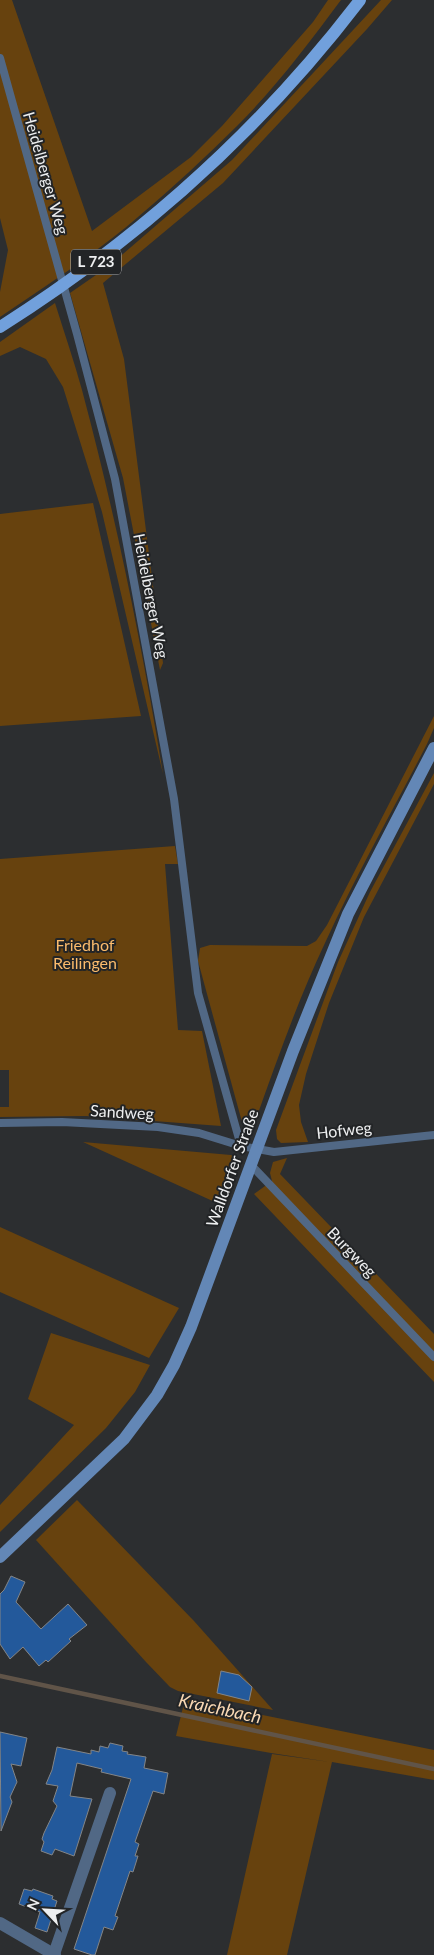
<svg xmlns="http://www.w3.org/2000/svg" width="434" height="1955" font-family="Lato,sans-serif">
<rect width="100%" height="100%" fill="#2c2e30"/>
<g fill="#67420e">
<path d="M0 0H12L92 231 191 157 222 126 313 22 328 0H341C309 43 276 87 238 125 206 157 172 188 138 217 95 254 47 285 0 317V292L8 250 0 218Z"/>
<path d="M381 0H392L367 29 223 183 103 283 124 359 163 663 160 670 123 478 70 293 109 266 232 160Z"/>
<path d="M55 303C64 332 74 361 82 390 116 517 142 645 163 774L102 512 63 387 46 359 20 347 0 356V342Z"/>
<path d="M93 503 141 716 0 726V514Z"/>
<path d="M434 716V728L427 744C393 810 356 875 325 943 298 1000 277 1060 256 1119L251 1123 242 1122 198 961 200 948 210 945 307 946 316 941 327 925Z"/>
<path d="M434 773V784L364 917 329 1003 306 1074 299 1105 301 1122 308 1142 281 1143 277 1139 276 1130 338 962 370 892Z"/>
<path d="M175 846 178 864H165L178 1030 202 1031 221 1126 86 1116 0 1117V1107H9V1070H0V859Z"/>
<path d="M83 1142 231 1155 234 1157 217 1203Z"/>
<path d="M287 1158 280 1174 434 1334V1382L254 1194 272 1181 270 1173 273 1162Z"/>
<path d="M0 1227 179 1308 149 1358 0 1292Z"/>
<path d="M51 1333 150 1365 135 1392 106 1428 0 1532V1505L74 1425 28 1399Z"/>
<path d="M77 1500 194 1621 273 1710 178 1691 170 1687 146 1662 36 1540Z"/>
<path d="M185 1699 434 1750V1780L332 1762 287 1955H227L272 1754 330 1762 271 1753 176 1736Z"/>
</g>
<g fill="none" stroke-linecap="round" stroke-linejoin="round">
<path stroke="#605448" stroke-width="4.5" d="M0 1676 434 1769"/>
</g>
<g fill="#23599b" stroke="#838587">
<path d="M11 1576 25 1582 16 1602 41 1629 68 1604 87 1625 69 1639 71 1641 48 1662 46 1660 39 1666 23 1647 10 1659 0 1644V1594L4 1590Z"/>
<path d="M221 1671 239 1675 252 1687 249 1701 217 1693Z"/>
<path d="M0 1732 27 1738 21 1766 11 1764 17 1782 10 1797 12 1802 1 1831Z"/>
<path d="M110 1743 123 1746 122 1751 128 1752 127 1754 146 1757 144 1768 168 1773 164 1794 153 1791 135 1842 139 1844 135 1856H138L133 1872 130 1871 115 1916 118 1917 113 1930 104 1927 95 1955H92L74 1949 131 1779 101 1772 102 1769 77 1763 70 1796 92 1799 74 1856 55 1849 52 1855 41 1851 44 1842 42 1839 44 1833 57 1806 53 1801 58 1786 46 1784 52 1770 57 1747 91 1754V1750L99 1752 100 1746 108 1748Z"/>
<path d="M24 1889 32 1891 33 1889 53 1896 52 1899 57 1901 47 1932 35 1928 40 1912 19 1904Z"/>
</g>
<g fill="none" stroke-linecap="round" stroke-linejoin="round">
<g stroke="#516885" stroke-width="8">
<path d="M0 58 77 334 115 479 174 799 198 993 241 1146"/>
<path d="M0 1123 62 1122 158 1127 199 1133 241 1146 274 1152 434 1135"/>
<path d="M251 1165 434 1357"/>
</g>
<g stroke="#516885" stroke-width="12">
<path d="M0 1923 55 1955"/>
<path d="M54 1954 110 1793"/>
</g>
<path stroke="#6387b6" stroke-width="12" d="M0 1557 124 1439 157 1395 174 1365 191 1327 293 1051 348 914 434 748"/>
<path stroke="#71a0dc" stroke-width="12" d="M0 327C139 239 260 131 360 0"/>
</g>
<g text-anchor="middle" stroke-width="4" stroke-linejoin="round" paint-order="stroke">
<rect fill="#222426" stroke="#b1b2b3" stroke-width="1" x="71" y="249.5" width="50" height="25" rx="4"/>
<g font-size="15" font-weight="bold" fill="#eeeff0">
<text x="96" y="267">L 723</text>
</g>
<g font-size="16" fill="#eeeff0" stroke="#222426">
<text transform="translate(46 173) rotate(74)" y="6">Heidelberger Weg</text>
<text transform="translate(151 596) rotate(79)" y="6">Heidelberger Weg</text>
<text transform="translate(122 1112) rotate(3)" y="6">Sandweg</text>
<text transform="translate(344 1130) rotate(-6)" y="6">Hofweg</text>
<text transform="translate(232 1168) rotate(-70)" y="6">Walldorfer Straße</text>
<text transform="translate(352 1252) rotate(46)" y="6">Burgweg</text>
</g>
<g font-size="16" fill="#fbbb6c" stroke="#222426">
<text x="85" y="951">Friedhof<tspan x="85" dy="18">Reilingen</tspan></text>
</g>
<g font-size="18" font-style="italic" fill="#fad9b4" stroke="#222426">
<text transform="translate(220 1709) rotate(12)" y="6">Kraichbach</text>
</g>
</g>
<g transform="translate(45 1910) rotate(295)" stroke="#222426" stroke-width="4" paint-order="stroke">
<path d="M0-4L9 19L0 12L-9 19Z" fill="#eeeff0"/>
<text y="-8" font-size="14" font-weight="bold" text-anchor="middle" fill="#eeeff0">N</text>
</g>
</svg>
